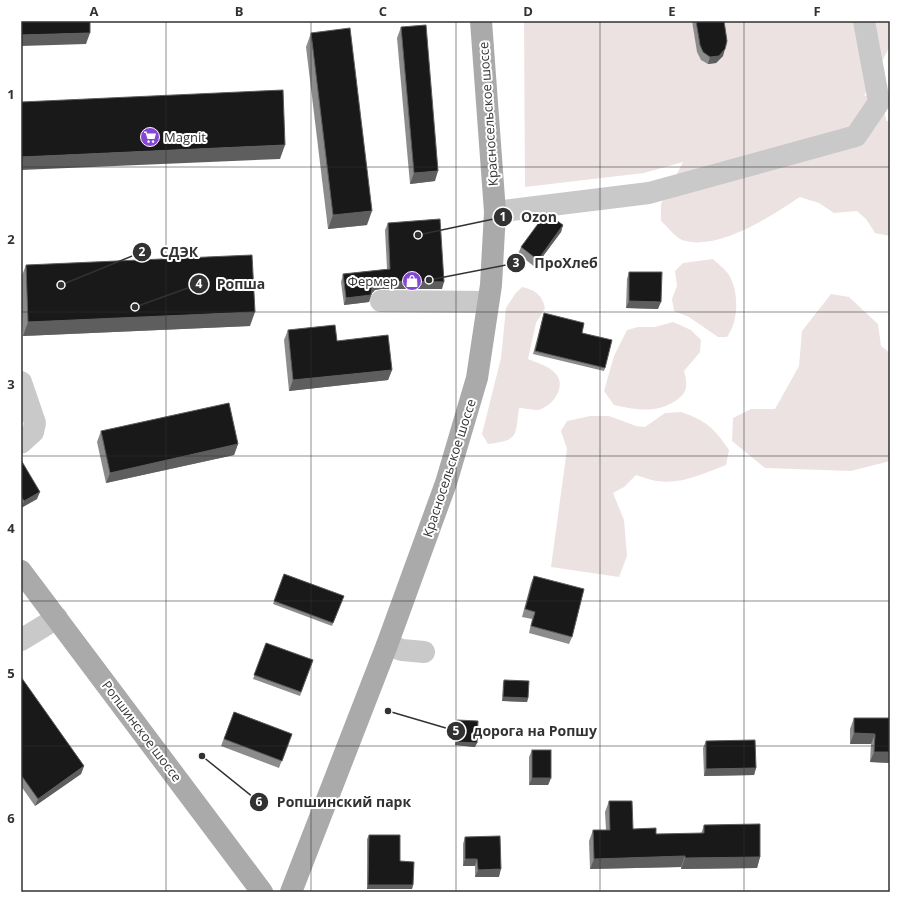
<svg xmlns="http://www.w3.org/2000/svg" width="911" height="913" font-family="'Open Sans',sans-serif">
<rect width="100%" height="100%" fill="#fff"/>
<g fill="#ede2e2">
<path d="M524 21H890V46L864 96 872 94 883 105 886 120 890 123V236L875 233 866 219 857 211 834 213 819 203 800 197C771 216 718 252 682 240 675 237 667 226 661 221V204L683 162 644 173 525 187Z"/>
<path d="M713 259C718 264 725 269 729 275 739 292 739 321 727 337H718L689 317 674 311 672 299 677 286 675 271 683 263Z"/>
<path d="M522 287C536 290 542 295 545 308L536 323 528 359C538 363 549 366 556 374 567 387 552 407 538 410 532 410 524 408 519 408 515 437 519 440 488 444L482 434 501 358 506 308 515 294Z"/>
<path d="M831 294 849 297 878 324 881 346 890 353V461L851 471 765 468 732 441 733 418 751 409H775L799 366 802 331Z"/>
<path d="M673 322 691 330 701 340 700 352 684 371C685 375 687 382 686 386 686 392 682 396 678 399 658 414 637 410 614 405L604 391 614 356 627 330 638 327H655Z"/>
<path d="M681 412C707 421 714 428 729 450L726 465C705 473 680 485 657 481 650 480 643 477 636 475L624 487 613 493 624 520 627 556 619 577 551 567 567 449 561 431 567 421 590 416H609L636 426 645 427 665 413Z"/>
</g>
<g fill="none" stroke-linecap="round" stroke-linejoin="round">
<g stroke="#c9c9c9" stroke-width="22">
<path d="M495 212 649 193 856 136 879 102 864 21"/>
<path d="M381 301 488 302"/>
<path d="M21 382 35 423 33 432 21 443"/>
<path d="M21 640 57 618"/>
<path d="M387 645 402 650 424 652"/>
</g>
<g stroke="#aaa" stroke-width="22">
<path d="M21 571 262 892"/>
<path d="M291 892 387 645 446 483 477 378 491 285 495 212 481 21"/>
</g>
</g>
<g fill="#8c8c8c">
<path d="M692 21H724L723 56 716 63 708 64 701 60 697 52Z"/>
<path d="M401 27 435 181 410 184 397 38Z"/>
<path d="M311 33 367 225 328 229 306 47Z"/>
<path d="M388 223 442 289H381L375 290 372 293 369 302 344 305 341 282 343 274 387 269 385 230Z"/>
<path d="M563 225 561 232 535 267 518 254 521 247Z"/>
<path d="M26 265 250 326 23 336 21 278Z"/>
<path d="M629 272 658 309 626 308 627 279Z"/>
<path d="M544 313 582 333 605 368 604 371 533 354Z"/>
<path d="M288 330 337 341 392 370 388 380 289 391 284 340Z"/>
<path d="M101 431 238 444 234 455 106 483 97 442Z"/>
<path d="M21 460 37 499 21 508Z"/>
<path d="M284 574 344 596 332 626 273 604Z"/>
<path d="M534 576 572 637 569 644 529 633 532 619 522 617 531 583Z"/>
<path d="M266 643 313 660 300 696 253 679Z"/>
<path d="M21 677 84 766 81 774 35 806 21 786Z"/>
<path d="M504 680 528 698 527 702 502 701 503 683Z"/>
<path d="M234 712 292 734 279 768 221 746Z"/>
<path d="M854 718H890V763L870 762 871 744H850V729Z"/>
<path d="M457 720 475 747 455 745 456 724Z"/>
<path d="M706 741 756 768 754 775 704 776 703 748Z"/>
<path d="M532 750 551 778 548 785H529V757Z"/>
<path d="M609 801 633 829 656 834H701L704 825 760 857 757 868 681 869V867L590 869 589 841 593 830H606L605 812Z"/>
<path d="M369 835 400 861 413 885 412 889H367V839Z"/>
<path d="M465 837 499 877H475V866H463V844Z"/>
</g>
<g fill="#5e5e5e">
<path d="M90 33 86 44 21 46V35Z"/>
<path d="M725 49 723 56 716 63 708 64 710 57Z"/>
<path d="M285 145 280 159 21 170V157Z"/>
<path d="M438 171 435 181 410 184 414 173Z"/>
<path d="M372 211 367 225 328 229 333 215Z"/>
<path d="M563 225 561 232 535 267 538 260Z"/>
<path d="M383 281 444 282 442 289H381L375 290 370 295H371L369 302 344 305 346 298 372 288 377 283Z"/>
<path d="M629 301 661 302 658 309 626 308Z"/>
<path d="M255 312 250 326 23 336 28 322Z"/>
<path d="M392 370 388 380 289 391 293 380Z"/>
<path d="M238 444 234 455 106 483 110 473Z"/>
<path d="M40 492 37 499 21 508 24 501Z"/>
<path d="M503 697 528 698 527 702 502 701Z"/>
<path d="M854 733 875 734 871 744H850Z"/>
<path d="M456 742 477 743 475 747 455 745Z"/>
<path d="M874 752H890V763L870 762Z"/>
<path d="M84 766 81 774 35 806 38 799Z"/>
<path d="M756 768 754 775 704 776 706 769Z"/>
<path d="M532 778H551L548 785H529Z"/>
<path d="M685 856 681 867 590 869 594 859Z"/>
<path d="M760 857 757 868 681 869 685 858Z"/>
<path d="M465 859H477L475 866H463Z"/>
<path d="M501 869 499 877H475L478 870Z"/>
<path d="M368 885H413L412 889H367Z"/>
</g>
<g fill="#191919" stroke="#5e5e5e">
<path d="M21 21H90V33L21 35Z"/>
<path d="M696 21H724L727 41 725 49 719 56 710 57 703 52 700 45Z"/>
<path d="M426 25 438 171 414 173 401 27Z"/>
<path d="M350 28 372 211 333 215 311 33Z"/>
<path d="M283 90 285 145 21 157V102Z"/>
<path d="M546 213 563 225 538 260 521 247Z"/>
<path d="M440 219 444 282 383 281 377 283 372 288 371 295 346 298 343 274 390 269 388 223Z"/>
<path d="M252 255 255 312 28 322 26 265Z"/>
<path d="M629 272H662L661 302 629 301Z"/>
<path d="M544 313 584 323 582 333 612 340 605 368 535 351Z"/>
<path d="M335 325 337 341 388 335 392 370 293 380 288 330Z"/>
<path d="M229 403 238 444 110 473 101 431Z"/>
<path d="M21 460 40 492 24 501 21 496Z"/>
<path d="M284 574 344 596 333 623 274 601Z"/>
<path d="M534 576 584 589 572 637 531 626 535 612 525 609Z"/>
<path d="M266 643 313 660 301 692 254 675Z"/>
<path d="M21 677 84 766 38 799 21 775Z"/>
<path d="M504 680 529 681 528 698 503 697Z"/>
<path d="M234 712 292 734 282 761 224 739Z"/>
<path d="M854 718H890V752H874L875 734 854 733Z"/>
<path d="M457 720 478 721 477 743 456 742Z"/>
<path d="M755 740 756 768 706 769V741Z"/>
<rect x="532" y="750" width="19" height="28"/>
<path d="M609 801H632L633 829 656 828V834L704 833V825L760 824V857L685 858V856L594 859 593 830H610Z"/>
<path d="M369 835H400V861L414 862 413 885H368Z"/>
<path d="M500 836 501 869 478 870 477 859H465V837Z"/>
</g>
<path fill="none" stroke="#323232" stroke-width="1" stroke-opacity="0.55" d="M166 21V892M311 21V892M456 21V892M600 21V892M744 21V892M21 167H890M21 312H890M21 456H890M21 601H890M21 746H890"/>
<defs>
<symbol id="supermarket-disc" viewBox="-11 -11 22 22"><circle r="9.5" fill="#8645d7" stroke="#fff"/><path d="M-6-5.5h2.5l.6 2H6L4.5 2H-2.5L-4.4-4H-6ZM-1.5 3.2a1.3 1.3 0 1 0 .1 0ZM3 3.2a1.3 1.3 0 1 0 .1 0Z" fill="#fff"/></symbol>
<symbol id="shop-disc" viewBox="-11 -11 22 22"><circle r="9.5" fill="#8645d7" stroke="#fff"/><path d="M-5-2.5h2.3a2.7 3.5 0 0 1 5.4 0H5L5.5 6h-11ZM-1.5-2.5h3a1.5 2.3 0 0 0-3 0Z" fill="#fff"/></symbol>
</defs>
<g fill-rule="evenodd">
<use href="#supermarket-disc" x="139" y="126" width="22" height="22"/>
<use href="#shop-disc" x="401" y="270" width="22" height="22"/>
</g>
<g text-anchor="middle" stroke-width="4" stroke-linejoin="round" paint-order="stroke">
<g font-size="13" fill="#323232" stroke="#fff">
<text transform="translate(488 114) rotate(-94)" y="5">Красносельское шоссе</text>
<text transform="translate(449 468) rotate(-72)" y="5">Красносельское шоссе</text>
<text transform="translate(142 731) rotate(53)" y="5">Ропшинское шоссе</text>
</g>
<g font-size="13" fill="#323232" stroke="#fff" text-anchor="start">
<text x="164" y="142">Magnit</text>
<text x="398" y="286" text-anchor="end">Фермер</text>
</g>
</g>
<path fill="none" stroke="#323232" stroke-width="1.5" d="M418 235L503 217M61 285L142 252M429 280L516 263M135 307L199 284M388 711L456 731M202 756L259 802"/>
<g fill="#323232" stroke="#fff" stroke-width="1.5">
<circle cx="418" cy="235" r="4"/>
<circle cx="61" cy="285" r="4"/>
<circle cx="429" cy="280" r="4"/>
<circle cx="135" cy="307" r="4"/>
<circle cx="388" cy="711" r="4"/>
<circle cx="202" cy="756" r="4"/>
<circle cx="503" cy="217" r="10"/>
<circle cx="142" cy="252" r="10"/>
<circle cx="516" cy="263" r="10"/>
<circle cx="199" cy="284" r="10"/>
<circle cx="456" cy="731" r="10"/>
<circle cx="259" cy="802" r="10"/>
</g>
<g font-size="12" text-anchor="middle" font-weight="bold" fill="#fff">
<text x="503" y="221">1</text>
<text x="142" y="256">2</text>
<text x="516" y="267">3</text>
<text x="199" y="288">4</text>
<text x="456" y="735">5</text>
<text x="259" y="806">6</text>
</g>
<g font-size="14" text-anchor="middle" font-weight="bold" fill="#323232" stroke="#fff" stroke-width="4" stroke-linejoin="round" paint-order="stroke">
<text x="539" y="222">Ozon</text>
<text x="179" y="257">СДЭК</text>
<text x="566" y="268">ПроХлеб</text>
<text x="241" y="289">Ропша</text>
<text x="535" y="736">дорога на Ропшу</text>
<text x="344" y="807">Ропшинский парк</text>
</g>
<rect width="911" height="913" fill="none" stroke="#ffffff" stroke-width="44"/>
<rect x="22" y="22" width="867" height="869" fill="none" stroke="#323232" stroke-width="1.5"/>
<g font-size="13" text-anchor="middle" font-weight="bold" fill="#323232">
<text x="94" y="16">A</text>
<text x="239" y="16">B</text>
<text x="383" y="16">C</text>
<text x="528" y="16">D</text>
<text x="672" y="16">E</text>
<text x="817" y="16">F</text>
<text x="11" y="99">1</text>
<text x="11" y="244">2</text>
<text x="11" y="389">3</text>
<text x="11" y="533">4</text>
<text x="11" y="678">5</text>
<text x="11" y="823">6</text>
</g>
</svg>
